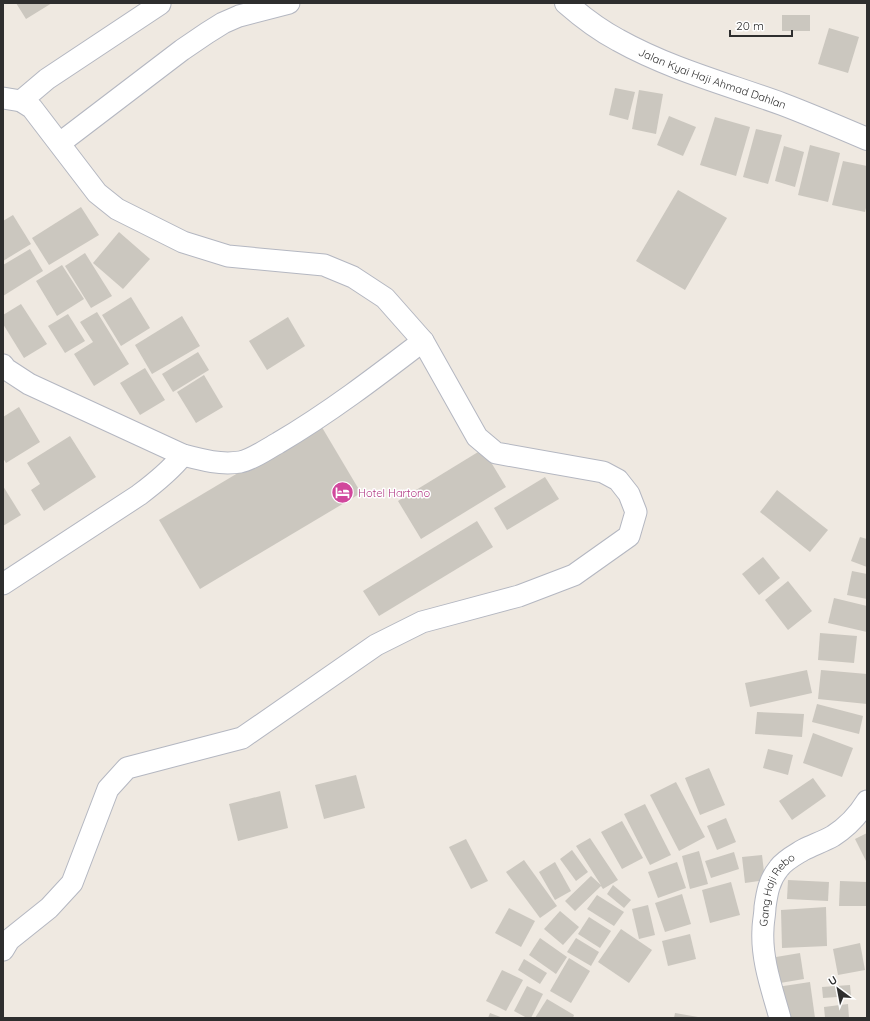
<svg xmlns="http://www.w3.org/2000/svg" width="870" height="1021" font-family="Quicksand,sans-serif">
<rect width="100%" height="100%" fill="#efe9e1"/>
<g fill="#cbc7bf">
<path d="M16 3H52L26 19Z"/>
<rect x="782" y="15" width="28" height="16"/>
<path d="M829 28 859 37 848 73 818 64Z"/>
<path d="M615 88 635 92 628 120 609 115Z"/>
<path d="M639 90 663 94 656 134 632 129Z"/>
<path d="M669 116 696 127 683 156 657 145Z"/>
<path d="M715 117 750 127 736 176 700 165Z"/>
<path d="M756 129 782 135 768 184 743 177Z"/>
<path d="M810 145 840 153 828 202 798 195Z"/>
<path d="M784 146 804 152 795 187 775 181Z"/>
<path d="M843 161 867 166V204L865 212 832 205Z"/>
<path d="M678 190 727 218 685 290 636 261Z"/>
<path d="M81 207 99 235 49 265 32 238Z"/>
<path d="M13 215 31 244 3 261V221Z"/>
<path d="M119 232 150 259 123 289 93 263Z"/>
<path d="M30 249 43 271 3 296V265Z"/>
<path d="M85 253 112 296 91 308 65 266Z"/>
<path d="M62 265 84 299 57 316 36 281Z"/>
<path d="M131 297 150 328 121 346 102 315Z"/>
<path d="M21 304 47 344 24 358 3 324V315Z"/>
<path d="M97 312 129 364 94 386 74 354 93 342 80 322Z"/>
<path d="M68 314 85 341 65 353 48 326Z"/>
<path d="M182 316 200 346 152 374 135 345Z"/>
<path d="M288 317 305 346 267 370 249 341Z"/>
<path d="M198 352 209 370 173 392 162 374Z"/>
<path d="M145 368 165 400 140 415 120 383Z"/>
<path d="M204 375 223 407 196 423 177 392Z"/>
<path d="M19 407 40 442 6 463 3 458V417Z"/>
<path d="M320 424 361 493 200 589 159 520Z"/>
<path d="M70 436 96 477 44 511 31 490 40 484 27 463Z"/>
<path d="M483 449 506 487 421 539 398 501Z"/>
<path d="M545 477 559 499 507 530 494 508Z"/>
<path d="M3 486 21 515 3 526Z"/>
<path d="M777 490 828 530 810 552 760 512Z"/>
<path d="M477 521 493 547 379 616 363 591Z"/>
<path d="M860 537 867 539V567L851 561Z"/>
<path d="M763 557 780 578 759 595 742 574Z"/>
<path d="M852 571 867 574V599L847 595Z"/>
<path d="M788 581 812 611 788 630 765 600Z"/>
<path d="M834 598 867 606V632L828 623Z"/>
<path d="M820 633 857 636 854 663 818 660Z"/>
<path d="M807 670 812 693 750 707 745 683Z"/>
<path d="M821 670 867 674V704L818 699Z"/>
<path d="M817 704 863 716 859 734 812 722Z"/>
<path d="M757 712 804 714 802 737 755 734Z"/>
<path d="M813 733 853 748 842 777 803 763Z"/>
<path d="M768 749 793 755 788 775 763 768Z"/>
<path d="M709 768 725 805 700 815 685 778Z"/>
<path d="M356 775 365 808 324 819 315 785Z"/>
<path d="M813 778 826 796 792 820 779 801Z"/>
<path d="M676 782 705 837 679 851 650 795Z"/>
<path d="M280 791 288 828 238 841 229 804Z"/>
<path d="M645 804 671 855 650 865 624 814Z"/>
<path d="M726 818 736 842 717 850 707 826Z"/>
<path d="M622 821 643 858 622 869 601 832Z"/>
<path d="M867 833V863L855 839Z"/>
<path d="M590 838 618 880 603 889 601 886 575 911 565 901 591 876 601 885 576 846Z"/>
<path d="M466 839 488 881 471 889 449 847Z"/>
<path d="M572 850 588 872 576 881 560 859Z"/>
<path d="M699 851 708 884 690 889 682 856Z"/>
<path d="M734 852 739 869 711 878 705 861Z"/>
<path d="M762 855 765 880 745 883 742 857Z"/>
<path d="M524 860 557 906 540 918 506 872Z"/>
<path d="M555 862 571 891 555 900 539 872Z"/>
<path d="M677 862 686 888 658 898 648 872Z"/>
<path d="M788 880 829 882 828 901 787 899Z"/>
<path d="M840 881 867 882V906H839Z"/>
<path d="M731 882 740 915 710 923 702 890Z"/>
<path d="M613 885 631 900 624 908 607 894Z"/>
<path d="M682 894 691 924 665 932 655 903Z"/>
<path d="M597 895 624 912 614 926 587 909Z"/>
<path d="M648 905 655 935 639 939 632 909Z"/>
<path d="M826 907 827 946 782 948 781 910Z"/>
<path d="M509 908 535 921 521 947 495 933Z"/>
<path d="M560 911 579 927 563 945 544 929Z"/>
<path d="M589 917 611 931 600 948 578 934Z"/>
<path d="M621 929 652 950 629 983 598 962Z"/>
<path d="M690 934 696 959 668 966 662 941Z"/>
<path d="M540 938 567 957 556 974 529 955Z"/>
<path d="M576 938 599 952 591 966 567 952Z"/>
<path d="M860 943 865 970 838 975 833 949Z"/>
<path d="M800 953 804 979 774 984 770 958Z"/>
<path d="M569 958 590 971 571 1003 550 991Z"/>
<path d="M524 959 547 973 540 984 518 970Z"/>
<path d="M502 970 523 980 506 1011 486 1001Z"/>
<path d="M810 982 815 1018H781L777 987Z"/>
<path d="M850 985 851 996 823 998 822 987Z"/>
<path d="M527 986 543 994 531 1018H527L514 1011Z"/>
<path d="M547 999 574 1015 573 1018H535Z"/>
<path d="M848 1004 849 1018H825L824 1007Z"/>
<path d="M490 1013 503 1018H488Z"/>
<path d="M675 1013 698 1017V1018H674Z"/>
</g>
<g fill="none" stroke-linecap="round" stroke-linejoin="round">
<defs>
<g id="minor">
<path d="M3 98 21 101 32 108 97 193 117 209 183 242 228 256 324 265 353 277 385 298 423 341 477 437 496 453 603 472 618 480 629 494 636 512 629 536 574 575 519 596 422 622 376 645 242 738 127 768 108 789 72 883 49 908 9 940 3 950"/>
<path d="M21 101 47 79 160 4"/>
<path d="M60 143 182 50 207 33 223 23 239 16 289 3"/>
<path d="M3 365 6 369 29 384 183 455C202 460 220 465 240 462 252 460 267 449 278 443 329 413 376 377 423 341"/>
<path d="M3 584 139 495C155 483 170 471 183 455"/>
<path id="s1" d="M780 1018C772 989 761 959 763 929 763 922 765 914 765 907 767 893 769 880 779 868 785 860 795 855 803 850 813 845 824 841 833 836 847 827 859 814 867 801"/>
</g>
<g id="secondary">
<path id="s2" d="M566 3C582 17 599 30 618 40 670 69 727 84 782 104 811 115 839 127 867 139"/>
</g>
</defs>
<use href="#minor" stroke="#b4b7c1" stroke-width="23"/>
<use href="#secondary" stroke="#b4b7c1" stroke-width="24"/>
<use href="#minor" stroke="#fff" stroke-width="21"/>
<use href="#secondary" stroke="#fff" stroke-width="22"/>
</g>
<defs>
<symbol id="hotel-disc" viewBox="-11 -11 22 22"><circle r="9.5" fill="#d1479c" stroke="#fff"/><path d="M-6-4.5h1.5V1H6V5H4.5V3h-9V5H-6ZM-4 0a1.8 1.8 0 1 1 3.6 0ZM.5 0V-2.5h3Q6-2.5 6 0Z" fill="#fff"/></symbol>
</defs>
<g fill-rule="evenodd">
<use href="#hotel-disc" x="330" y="480" width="25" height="25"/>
</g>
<g text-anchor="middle" stroke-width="3" stroke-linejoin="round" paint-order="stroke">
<g font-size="11" fill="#2e2e2e" stroke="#fff">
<text dy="4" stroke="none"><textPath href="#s2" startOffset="166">Jalan Kyai Haji Ahmad Dahlan</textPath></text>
<text dy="4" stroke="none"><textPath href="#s1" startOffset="134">Gang Haji Rebo</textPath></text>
</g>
<g font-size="11" fill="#b23c85" stroke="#fff" text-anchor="start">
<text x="358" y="497">Hotel Hartono</text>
</g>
</g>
<rect width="870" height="1021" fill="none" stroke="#2e2e2e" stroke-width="8"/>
<g transform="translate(838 989) rotate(328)" stroke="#ffffff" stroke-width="3" paint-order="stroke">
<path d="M0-3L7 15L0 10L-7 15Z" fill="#2e2e2e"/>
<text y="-6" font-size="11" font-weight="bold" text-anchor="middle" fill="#2e2e2e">U</text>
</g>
<path d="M730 30v6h62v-6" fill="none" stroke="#2e2e2e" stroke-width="2"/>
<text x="736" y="30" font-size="12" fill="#2e2e2e" stroke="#ffffff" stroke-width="3" paint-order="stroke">20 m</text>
</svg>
